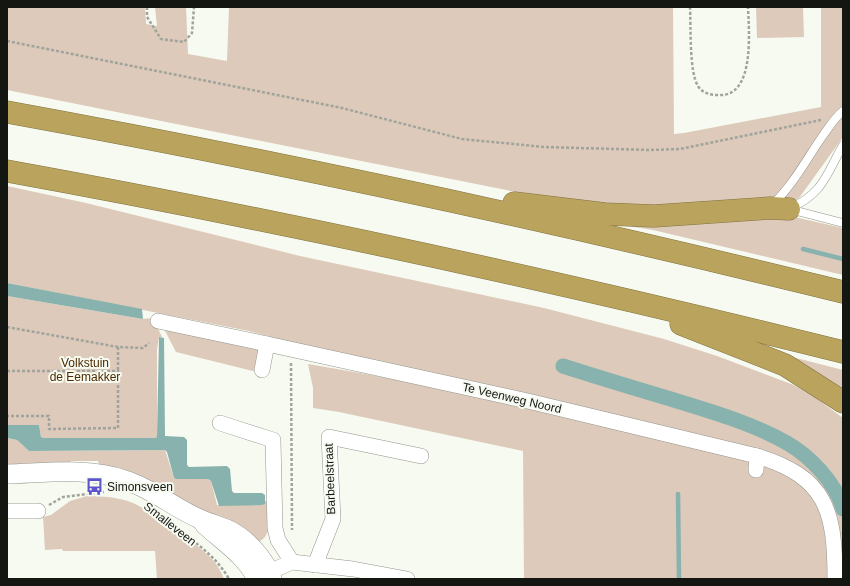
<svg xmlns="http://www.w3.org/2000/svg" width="850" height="586" font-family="Arial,sans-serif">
<rect width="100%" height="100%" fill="#f6faf0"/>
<g fill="#ddcaba">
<path d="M7 7H145L146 24 157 26 155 7H186L188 54 227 61 229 7H673L674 134 684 133 821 107V7H843V137L799 198 791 202 667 212 516 192 7 90Z"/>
<path d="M756 7H803L804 37 757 38Z"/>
<path d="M7 186 86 203 300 256 544 308 664 339 717 356 794 385 813 396 843 418V579H841L840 538 795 465 333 354 249 331 7 283Z"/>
<path d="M794 217 843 228V275L653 230 583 219Z"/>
<path d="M7 296 143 319 153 318 162 337H159L157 349V436L156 438H42L41 437 39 425H7Z"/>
<path d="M163 327 257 347 261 355 257 372 176 352Z"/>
<path d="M749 346 843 370V396Z"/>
<path d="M308 364C462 389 613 427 764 462L797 476 825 513 833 579H524L523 451 339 412 313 408V388Z"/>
<path d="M7 438 17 440 29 451 165 450 174 478 176 479H208L211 481 217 505 265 504V501H268C268 515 273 534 260 541L254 539 139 475 120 468 99 465 98 461H71L70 465 7 466Z"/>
<path d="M87 496C102 496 119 497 133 503 149 510 199 545 211 558 217 564 221 571 224 579H157L155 551H63L62 549 45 550 43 517 51 515 70 501Z"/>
</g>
<g fill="#88b2ad">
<path d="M7 283 142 309 143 319 7 296Z"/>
<path d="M159 337 164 338 165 436 184 437 187 440V465L189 467 227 466 230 469 232 491 234 493H262L265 495V504L262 505 219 506 211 481 208 479H176L174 478 167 452 165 450 29 451 17 440 7 438V425H39L41 437 43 438H156L157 436Z"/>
</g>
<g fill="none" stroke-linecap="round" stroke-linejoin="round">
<g stroke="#88b2ad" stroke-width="4.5">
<path d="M803 249 843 259"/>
<path d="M678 494 679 579"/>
</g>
<path stroke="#88b2ad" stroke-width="15" d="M563 366C600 378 637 389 674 400 712 412 752 423 787 443 810 456 836 483 843 509"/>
<defs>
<g id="service">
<path d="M773 204C794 184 807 158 824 134 830 126 835 117 843 111"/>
<path d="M789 209C824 193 826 175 843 145"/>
<path d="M789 209 843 223"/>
</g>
<g id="minor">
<path d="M158 321 267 344 262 370"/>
<path d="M267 344 532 402 757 456 756 470"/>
<path d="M220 423 273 440 275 528 278 540 292 562"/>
<path d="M757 456C827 477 835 512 835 579"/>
<path d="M7 511H38"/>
<path d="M315 565 333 519 329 437 421 456"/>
<path d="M269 572 292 562 353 569 407 579"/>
</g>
<g id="tertiary">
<path d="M7 474C45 473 88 467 125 480 153 489 174 508 200 519 209 523 219 526 229 530 248 540 265 559 272 579"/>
<path d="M204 524C222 541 246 556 257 579"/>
</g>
<g id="motorway">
<path d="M7 112C287 163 566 224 843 292"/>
<path d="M7 171C288 222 566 283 843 352"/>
<path d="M514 203 605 214 654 216 770 208 789 209"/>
<path d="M681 324 785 365 843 402"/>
</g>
</defs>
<use href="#service" stroke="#93968d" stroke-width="9"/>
<use href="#minor" stroke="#93968d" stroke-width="16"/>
<use href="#tertiary" stroke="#93968d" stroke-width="20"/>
<use href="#motorway" stroke="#807242" stroke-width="23"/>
<g stroke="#a0a49c" stroke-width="2.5" stroke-dasharray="3 2" stroke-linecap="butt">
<path d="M147 7V17L161 39 184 42 192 33 194 7"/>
<path d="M690 7C691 26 689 72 698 86 703 94 711 95 719 95 755 97 749 31 748 7"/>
<path d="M7 41 342 108 462 139 544 147 650 150 680 149 821 120"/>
<path d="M7 327 118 347 143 348 149 343"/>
<path d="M118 347V371"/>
<path d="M291 363 292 530"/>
<path d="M7 371H118V428L49 429V416H7"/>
<path d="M49 505 63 497 104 492"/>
<path d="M168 522C190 539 215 554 229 579"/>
</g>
<use href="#service" stroke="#fff" stroke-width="8"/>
<use href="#minor" stroke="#fff" stroke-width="15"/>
<use href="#tertiary" stroke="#fff" stroke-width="19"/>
<use href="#motorway" stroke="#baa35c" stroke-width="22"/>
</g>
<defs>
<symbol id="bus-bare" viewBox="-9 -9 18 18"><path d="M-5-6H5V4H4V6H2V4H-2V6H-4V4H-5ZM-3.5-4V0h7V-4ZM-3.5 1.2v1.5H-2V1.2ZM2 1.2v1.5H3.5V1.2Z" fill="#5d54cc" stroke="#f6faf0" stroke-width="2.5" paint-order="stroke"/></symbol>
</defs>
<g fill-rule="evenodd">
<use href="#bus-bare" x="82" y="474" width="25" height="25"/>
</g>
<g text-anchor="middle" stroke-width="4" stroke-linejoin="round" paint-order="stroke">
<g font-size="12" fill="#4f2a01" stroke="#f6faf0">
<text x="85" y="367">Volkstuin<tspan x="85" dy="14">de Eemakker</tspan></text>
</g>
<g font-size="12" fill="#141612" stroke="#f6faf0">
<text transform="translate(512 398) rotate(13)" y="4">Te Veenweg Noord</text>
<text transform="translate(330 479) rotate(-92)" y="4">Barbeelstraat</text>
<text transform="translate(170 524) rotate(38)" y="4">Smalleveen</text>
</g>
<g font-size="12" fill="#141612" stroke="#f6faf0" text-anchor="start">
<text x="107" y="491">Simonsveen</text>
</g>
</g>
<rect width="850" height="586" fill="none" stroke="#141612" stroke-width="16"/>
</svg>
